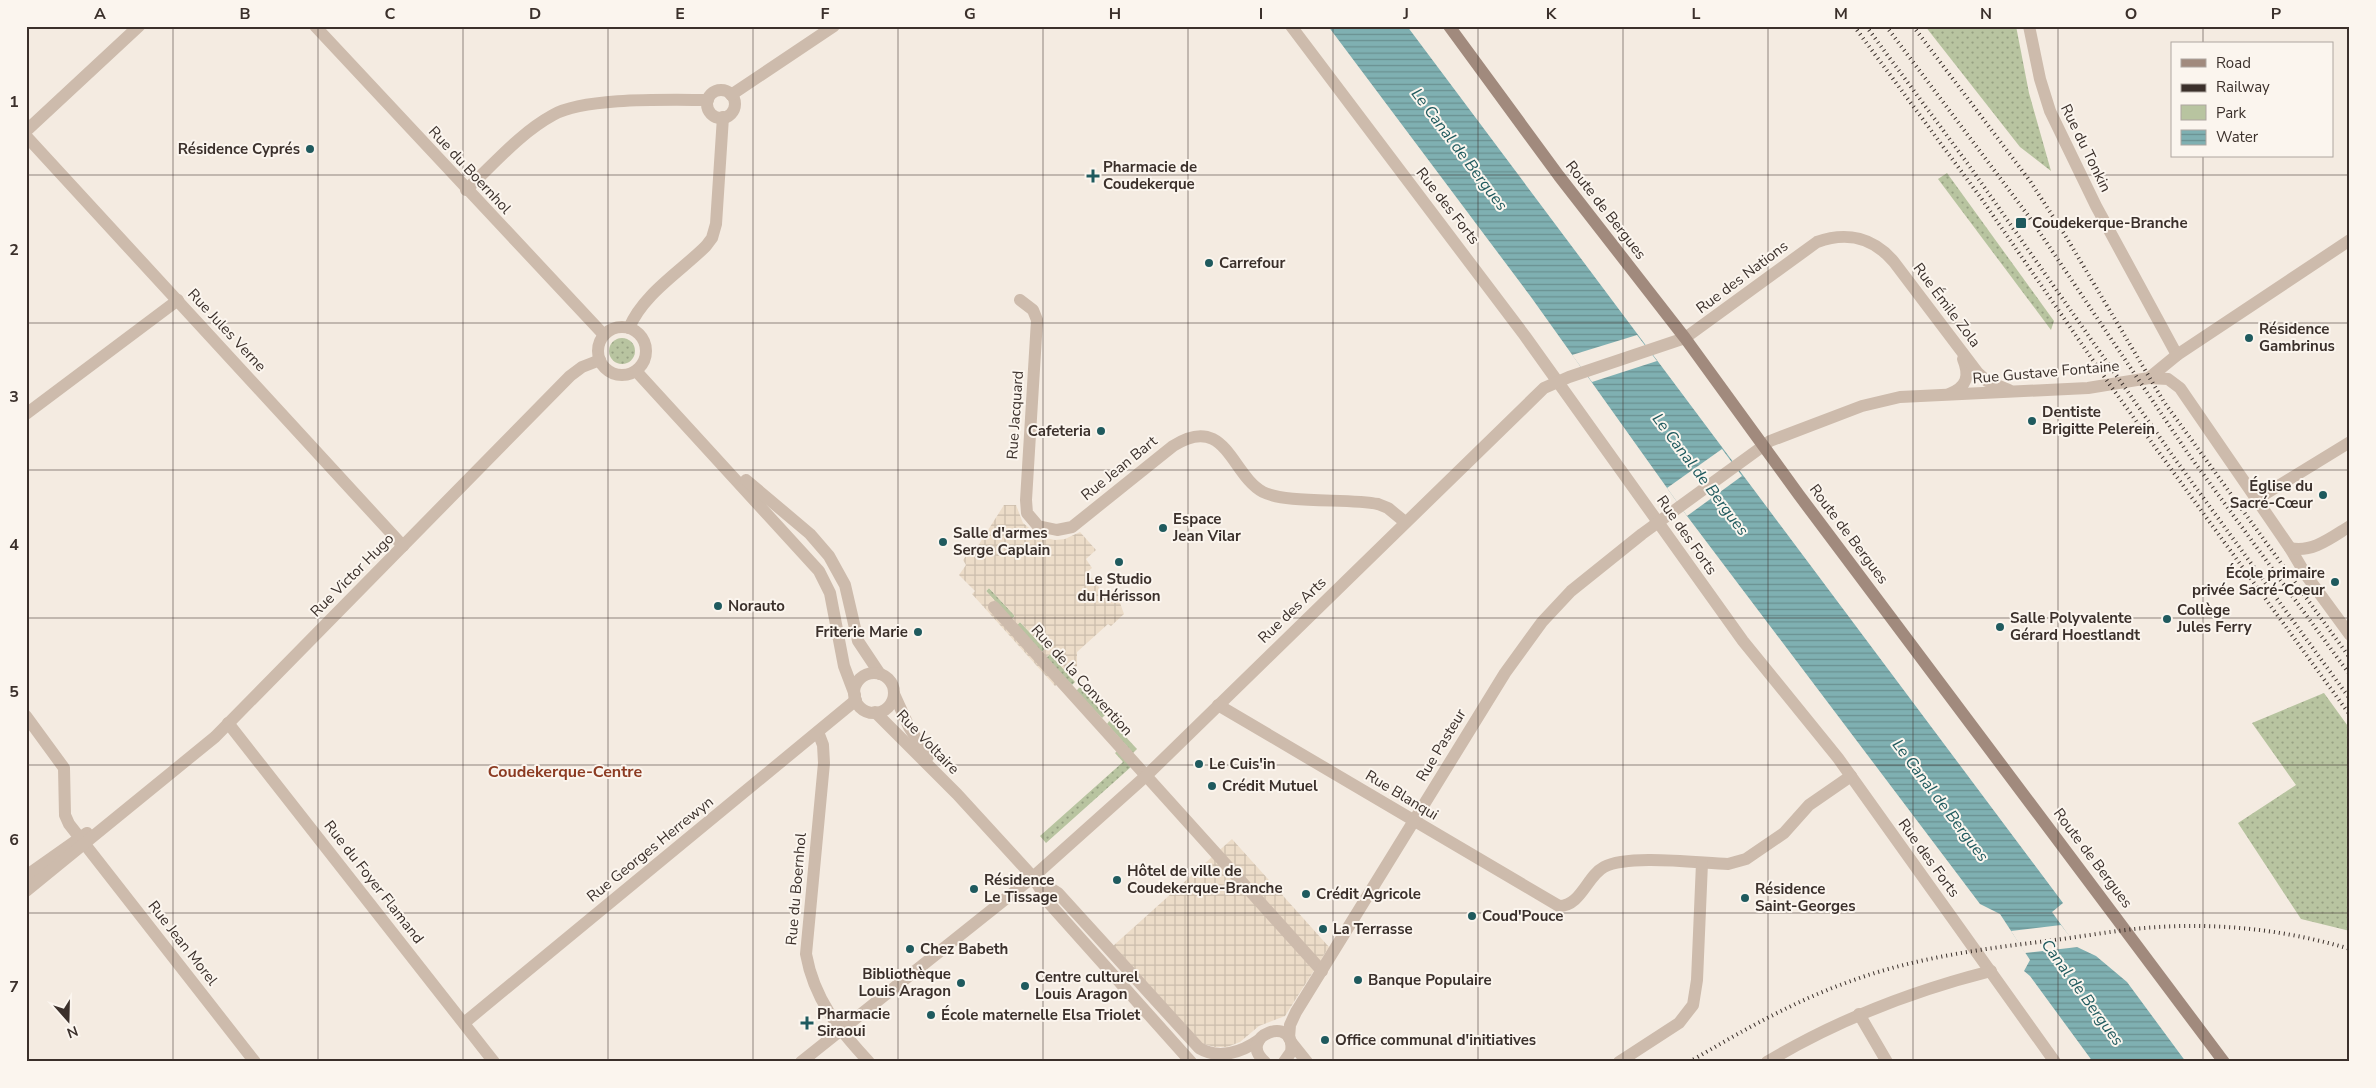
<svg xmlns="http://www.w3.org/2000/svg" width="2376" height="1088" font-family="'Nunito Sans',sans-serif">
<defs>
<pattern id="green-dots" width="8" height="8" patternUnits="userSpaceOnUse" patternTransform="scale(1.25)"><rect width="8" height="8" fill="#b8c4a0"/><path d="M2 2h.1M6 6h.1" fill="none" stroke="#97a083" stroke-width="1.8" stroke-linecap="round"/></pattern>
<pattern id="plaza-grid" width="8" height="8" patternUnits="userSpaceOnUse" patternTransform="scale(1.25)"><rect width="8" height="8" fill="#ecdcc8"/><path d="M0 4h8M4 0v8" fill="none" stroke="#cbbdac"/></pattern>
<pattern id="water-rules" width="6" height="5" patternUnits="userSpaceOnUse" patternTransform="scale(1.25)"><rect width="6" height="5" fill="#7fb0b2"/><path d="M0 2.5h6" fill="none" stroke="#699091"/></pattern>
</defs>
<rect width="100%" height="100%" fill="#f4ebe1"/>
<g fill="url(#green-dots)">
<path d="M1925 26H2016L2029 93 2051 171 2020 147Z"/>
<path d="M1947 173 2054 321 2051 330 1938 179Z"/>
<circle cx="622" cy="351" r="13"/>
<path d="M989 588 1015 616 1011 619 986 591Z"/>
<path d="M1020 622 1045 649 1041 652 1017 625Z"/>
<path d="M1050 654 1075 682 1072 685 1046 658Z"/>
<path d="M1080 687 1105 715 1102 718 1076 691Z"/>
<path d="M2324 693 2350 729V931L2301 919 2238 823 2296 785 2252 723Z"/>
<path d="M1110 720 1137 749 1133 753 1107 724Z"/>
<path d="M1118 750 1132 766 1046 843 1040 836 1123 762 1115 753Z"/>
</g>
<g fill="url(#plaza-grid)" fill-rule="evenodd">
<path d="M1004 505H1016L1023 523 1040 537 1055 540 1065 539 1080 532 1096 550 1086 559 1092 568 1087 572 1106 596 1112 591 1119 600 1124 614 1111 626 1108 624 1077 652V666L1068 674 1050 654 1046 657 1064 677 1055 686 972 594 975 591 959 575 966 565 963 560 968 553 974 552ZM989 588 1015 616 1012 619 986 591ZM1020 622 1045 649 1042 652 1017 625Z"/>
<path d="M1232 839 1329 947 1285 1016 1259 1026 1240 1042 1227 1047H1215L1203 1044 1113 946Z"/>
</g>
<path fill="url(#water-rules)" d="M1328 26H1407L2063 903 2052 912 2077 947 2096 956 2127 982 2186 1062H2093L2030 976 2024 971 2030 960 2000 914 1980 904 1687 516 1531 297Z"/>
<g fill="#f4ebe1">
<path d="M1637 335 1657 361 1592 382 1572 355Z"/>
<path d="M1722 449 1742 476 1687 516 1667 488Z"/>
<path d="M2061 925 2078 947 2025 953 2011 931Z"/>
</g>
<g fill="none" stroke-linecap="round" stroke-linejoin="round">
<g stroke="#cdbbac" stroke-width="12">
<path d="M1291 26 1525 336 1743 641 1838 758 2055 1062"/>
<path d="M2029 26 2040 79 2050 111 2096 206 2177 355"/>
<circle cx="721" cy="104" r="14"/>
<path d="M731 95 834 26"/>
<path d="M26 131 139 26"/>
<path d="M26 136 403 546"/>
<path d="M466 190C494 164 520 133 553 115 585 97 669 100 708 100"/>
<path d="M1020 300 1033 310 1037 320 1026 500 1027 513 1038 526 1057 530 1072 527 1173 446C1226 412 1231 475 1263 492 1287 504 1349 498 1378 504L1388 508 1405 522"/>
<path d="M629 328C643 294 681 271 706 246L712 238 716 224 723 117"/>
<path d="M2149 378 2168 379 2180 388 2290 548 2306 575 2350 635"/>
<path d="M26 414 178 300"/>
<path d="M2257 499 2350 442"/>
<path d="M2290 548C2313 553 2332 537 2350 526"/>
<path d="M994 607 1322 971"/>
<path d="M1218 705 1559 906C1581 906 1587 876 1604 867 1629 854 1698 863 1728 864L1746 859 1784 833 1809 805 1851 776"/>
<path d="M26 716 64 768 65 815 69 824 255 1062"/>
<path d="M228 723 494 1062"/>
<path d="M818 732 823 745 824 763 806 954C814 999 839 1030 869 1062"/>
<path d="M1859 1014 1887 1062"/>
<path d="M464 1023 856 700"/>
<path d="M801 1062 1033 877"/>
<path d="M1619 1062 1679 1023 1693 1005 1697 980 1702 863"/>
<path d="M1767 1062C1837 1020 1912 991 1991 971"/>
</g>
<g stroke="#cdbbac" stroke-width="12">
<path d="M315 26 604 335"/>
<circle cx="622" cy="351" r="24"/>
<path d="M636 371 819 571 830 593 844 666 855 695"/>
<path d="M1949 394C1967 387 1970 376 1963 359"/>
<path d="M746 480 810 534 829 556 845 585 858 641 880 674"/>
<circle cx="874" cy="693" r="20"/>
<path d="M894 694 909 727 928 757"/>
<path d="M875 712 957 794 1033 877 1048 902 1191 1062"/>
<path d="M26 876 87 833"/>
<path d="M1033 877 1147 775 1544 388 1569 377 1685 338 1817 242C1847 231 1874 238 1894 262L1978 373 1987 381 2009 390"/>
<path d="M1033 877 1058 893 1199 1048C1219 1060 1242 1052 1259 1040"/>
<path d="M26 891 215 737 570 376 582 367 600 360"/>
<path d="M1289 1038 1290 1025 1296 1012 1505 673 1542 622 1571 591 1642 534 1770 441 1862 406 1900 397 2088 388 2149 378 2177 355 2350 240"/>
<path d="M1291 1042 1307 1062"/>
<path d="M1265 1062C1235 1036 1297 1013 1291 1052L1284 1062"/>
</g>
<path stroke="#a18a7d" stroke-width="12" d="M1449 26 1559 176 1685 338 1799 495 2224 1062"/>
<g stroke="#3b302b" stroke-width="4" stroke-dasharray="1 4" stroke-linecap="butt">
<path d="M1854 26 1981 198 2110 385 2350 715"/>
<path d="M1866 26 1968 164 2175 459 2350 699"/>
<path d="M1886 26 2030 218 2187 452 2350 675"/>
<path d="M1913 26 2030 181 2065 235 2164 402 2350 658"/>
<path d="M1689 1062C1742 1031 1794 1001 1851 981 1914 958 1981 949 2047 941 2079 937 2112 931 2144 928 2214 922 2283 929 2350 949"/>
</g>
</g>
<path fill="none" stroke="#3b302b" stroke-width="1" stroke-opacity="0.55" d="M173 26V1062M318 26V1062M463 26V1062M608 26V1062M753 26V1062M898 26V1062M1043 26V1062M1188 26V1062M1333 26V1062M1478 26V1062M1623 26V1062M1768 26V1062M1913 26V1062M2058 26V1062M2203 26V44M2203 156V1062M26 175H2350M26 323H2350M26 470H2350M26 618H2350M26 765H2350M26 913H2350"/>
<g fill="#1f5a5e" stroke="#fbf5ee" stroke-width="2">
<circle cx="310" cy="149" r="5"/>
<path d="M1090.5 168.5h5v5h5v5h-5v5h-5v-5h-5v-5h5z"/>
<rect x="2015" y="217" width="12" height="12" rx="2.5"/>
<circle cx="1209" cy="263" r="5"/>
<circle cx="2249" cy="338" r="5"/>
<circle cx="2032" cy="421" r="5"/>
<circle cx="1101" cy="431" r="5"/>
<circle cx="2323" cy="495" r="5"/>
<circle cx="1163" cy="528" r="5"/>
<circle cx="943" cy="542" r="5"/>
<circle cx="1119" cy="562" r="5"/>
<circle cx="2335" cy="582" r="5"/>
<circle cx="718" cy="606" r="5"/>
<circle cx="2167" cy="619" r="5"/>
<circle cx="2000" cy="627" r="5"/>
<circle cx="918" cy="632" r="5"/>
<circle cx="1199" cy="764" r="5"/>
<circle cx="1212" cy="786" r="5"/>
<circle cx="1117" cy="880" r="5"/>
<circle cx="974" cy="889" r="5"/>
<circle cx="1306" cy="894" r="5"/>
<circle cx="1745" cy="898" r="5"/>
<circle cx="1472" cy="916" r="5"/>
<circle cx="1323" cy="929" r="5"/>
<circle cx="910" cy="949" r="5"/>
<circle cx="1358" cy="980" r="5"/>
<circle cx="961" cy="983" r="5"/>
<circle cx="1025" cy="986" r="5"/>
<circle cx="931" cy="1015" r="5"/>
<path d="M804.5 1015.5h5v5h5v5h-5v5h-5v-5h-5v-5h5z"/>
<circle cx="1325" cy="1040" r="5"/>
</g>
<g text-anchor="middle" stroke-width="4" stroke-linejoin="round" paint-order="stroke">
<g font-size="15" fill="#3b302b" stroke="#fbf5ee">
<text transform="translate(2086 148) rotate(64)" y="5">Rue du Tonkin</text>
<text transform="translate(470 170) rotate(47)" y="5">Rue du Boernhol</text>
<text transform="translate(1448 206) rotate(52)" y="5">Rue des Forts</text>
<text transform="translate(1606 210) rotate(52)" y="5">Route de Bergues</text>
<text transform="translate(1742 277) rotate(-37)" y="5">Rue des Nations</text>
<text transform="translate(1947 305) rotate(53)" y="5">Rue Émile Zola</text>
<text transform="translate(227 330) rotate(47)" y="5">Rue Jules Verne</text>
<text transform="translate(2046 372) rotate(-5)" y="5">Rue Gustave Fontaine</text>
<text transform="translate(1015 415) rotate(-86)" y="5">Rue Jacquard</text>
<text transform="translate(1119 468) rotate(-39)" y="5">Rue Jean Bart</text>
<text transform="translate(1849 534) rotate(53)" y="5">Route de Bergues</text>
<text transform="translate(1687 535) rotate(55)" y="5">Rue des Forts</text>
<text transform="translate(352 575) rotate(-45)" y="5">Rue Victor Hugo</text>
<text transform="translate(1292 610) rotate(-44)" y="5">Rue des Arts</text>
<text transform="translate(1082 680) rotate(48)" y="5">Rue de la Convention</text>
<text transform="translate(928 742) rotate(46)" y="5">Rue Voltaire</text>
<text transform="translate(1441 745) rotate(-59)" y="5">Rue Pasteur</text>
<text transform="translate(1402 795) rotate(31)" y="5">Rue Blanqui</text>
<text transform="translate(650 849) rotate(-39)" y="5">Rue Georges Herrewyn</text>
<text transform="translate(1929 858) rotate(54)" y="5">Rue des Forts</text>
<text transform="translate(2093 858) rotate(53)" y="5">Route de Bergues</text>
<text transform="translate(374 882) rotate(52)" y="5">Rue du Foyer Flamand</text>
<text transform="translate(796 889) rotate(-85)" y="5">Rue du Boernhol</text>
<text transform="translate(183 943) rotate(52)" y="5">Rue Jean Morel</text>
</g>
<g font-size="15" font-weight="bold" fill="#3b302b" stroke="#fbf5ee" text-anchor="start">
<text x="300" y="154" text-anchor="end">Résidence Cyprés</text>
<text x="1103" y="172">Pharmacie de<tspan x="1103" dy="17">Coudekerque</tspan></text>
<text x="2032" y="228">Coudekerque-Branche</text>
<text x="1219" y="268">Carrefour</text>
<text x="2259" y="334">Résidence<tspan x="2259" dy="17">Gambrinus</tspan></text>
<text x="2042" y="417">Dentiste<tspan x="2042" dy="17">Brigitte Pelerein</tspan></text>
<text x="1091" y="436" text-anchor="end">Cafeteria</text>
<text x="2313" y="491" text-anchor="end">Église du<tspan x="2313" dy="17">Sacré-Cœur</tspan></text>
<text x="1173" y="524">Espace<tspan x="1173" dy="17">Jean Vilar</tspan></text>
<text x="953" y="538">Salle d'armes<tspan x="953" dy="17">Serge Caplain</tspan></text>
<text x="2325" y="578" text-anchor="end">École primaire<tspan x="2325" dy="17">privée Sacré-Coeur</tspan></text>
<text x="1119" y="584" text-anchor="middle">Le Studio<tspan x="1119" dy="17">du Hérisson</tspan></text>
<text x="728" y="611">Norauto</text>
<text x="2177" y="615">Collège<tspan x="2177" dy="17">Jules Ferry</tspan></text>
<text x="2010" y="623">Salle Polyvalente<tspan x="2010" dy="17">Gérard Hoestlandt</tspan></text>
<text x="908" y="637" text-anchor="end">Friterie Marie</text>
<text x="1209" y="769">Le Cuis'in</text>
<text x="1222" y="791">Crédit Mutuel</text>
<text x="1127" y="876">Hôtel de ville de<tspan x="1127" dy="17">Coudekerque-Branche</tspan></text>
<text x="984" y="885">Résidence<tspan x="984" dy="17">Le Tissage</tspan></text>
<text x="1755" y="894">Résidence<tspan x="1755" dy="17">Saint-Georges</tspan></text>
<text x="1316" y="899">Crédit Agricole</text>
<text x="1482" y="921">Coud'Pouce</text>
<text x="1333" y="934">La Terrasse</text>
<text x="920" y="954">Chez Babeth</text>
<text x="951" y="979" text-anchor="end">Bibliothèque<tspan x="951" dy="17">Louis Aragon</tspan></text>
<text x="1035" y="982">Centre culturel<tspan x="1035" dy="17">Louis Aragon</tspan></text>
<text x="1368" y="985">Banque Populaire</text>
<text x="817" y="1019">Pharmacie<tspan x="817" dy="17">Siraoui</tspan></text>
<text x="941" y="1020">École maternelle Elsa Triolet</text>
<text x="1335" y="1045">Office communal d'initiatives</text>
</g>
<g font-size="16" font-style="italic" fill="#1f5a5e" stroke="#fbf5ee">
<text transform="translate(1460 149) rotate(53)" y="6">Le Canal de Bergues</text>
<text transform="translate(1701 474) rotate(53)" y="6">Le Canal de Bergues</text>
<text transform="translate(1941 800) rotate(53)" y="6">Le Canal de Bergues</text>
<text transform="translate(2083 992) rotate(54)" y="6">Canal de Bergues</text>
</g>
<g font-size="16" font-weight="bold" fill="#8c3b22" stroke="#fbf5ee">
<text x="565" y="777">Coudekerque-Centre</text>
</g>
</g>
<rect width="2376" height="1088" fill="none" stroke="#fbf5ee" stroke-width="55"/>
<rect x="2171" y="42" width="162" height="115" fill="#fbf5ee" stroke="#aea6a0"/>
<rect x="2181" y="59" width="25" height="8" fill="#a18a7d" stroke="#aea6a0"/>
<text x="2216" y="68" font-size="15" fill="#3b302b">Road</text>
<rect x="2181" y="84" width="25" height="8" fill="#3b302b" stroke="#aea6a0"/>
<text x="2216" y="92" font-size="15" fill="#3b302b">Railway</text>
<rect x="2181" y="105" width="25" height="15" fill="#b8c4a0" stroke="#aea6a0"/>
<text x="2216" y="118" font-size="15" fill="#3b302b">Park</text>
<rect x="2181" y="130" width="25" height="15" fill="url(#water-rules)" stroke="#aea6a0"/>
<text x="2216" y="142" font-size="15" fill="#3b302b">Water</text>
<g transform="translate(68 1020) rotate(160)" stroke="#fbf5ee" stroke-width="4" paint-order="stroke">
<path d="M0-4L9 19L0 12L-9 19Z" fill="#3b302b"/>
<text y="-8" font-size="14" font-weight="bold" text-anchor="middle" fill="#3b302b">N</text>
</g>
<rect x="28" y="28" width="2320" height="1032" fill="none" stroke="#3b302b" stroke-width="2"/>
<g font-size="16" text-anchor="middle" font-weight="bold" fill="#3b302b">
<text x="100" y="19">A</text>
<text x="245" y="19">B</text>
<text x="390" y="19">C</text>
<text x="535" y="19">D</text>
<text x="680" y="19">E</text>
<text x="825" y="19">F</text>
<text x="970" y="19">G</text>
<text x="1115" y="19">H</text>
<text x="1261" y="19">I</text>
<text x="1406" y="19">J</text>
<text x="1551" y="19">K</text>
<text x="1696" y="19">L</text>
<text x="1841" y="19">M</text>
<text x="1986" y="19">N</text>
<text x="2131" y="19">O</text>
<text x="2276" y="19">P</text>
<text x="14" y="107">1</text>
<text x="14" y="255">2</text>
<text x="14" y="402">3</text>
<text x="14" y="550">4</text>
<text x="14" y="697">5</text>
<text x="14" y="845">6</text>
<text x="14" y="992">7</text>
</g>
</svg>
